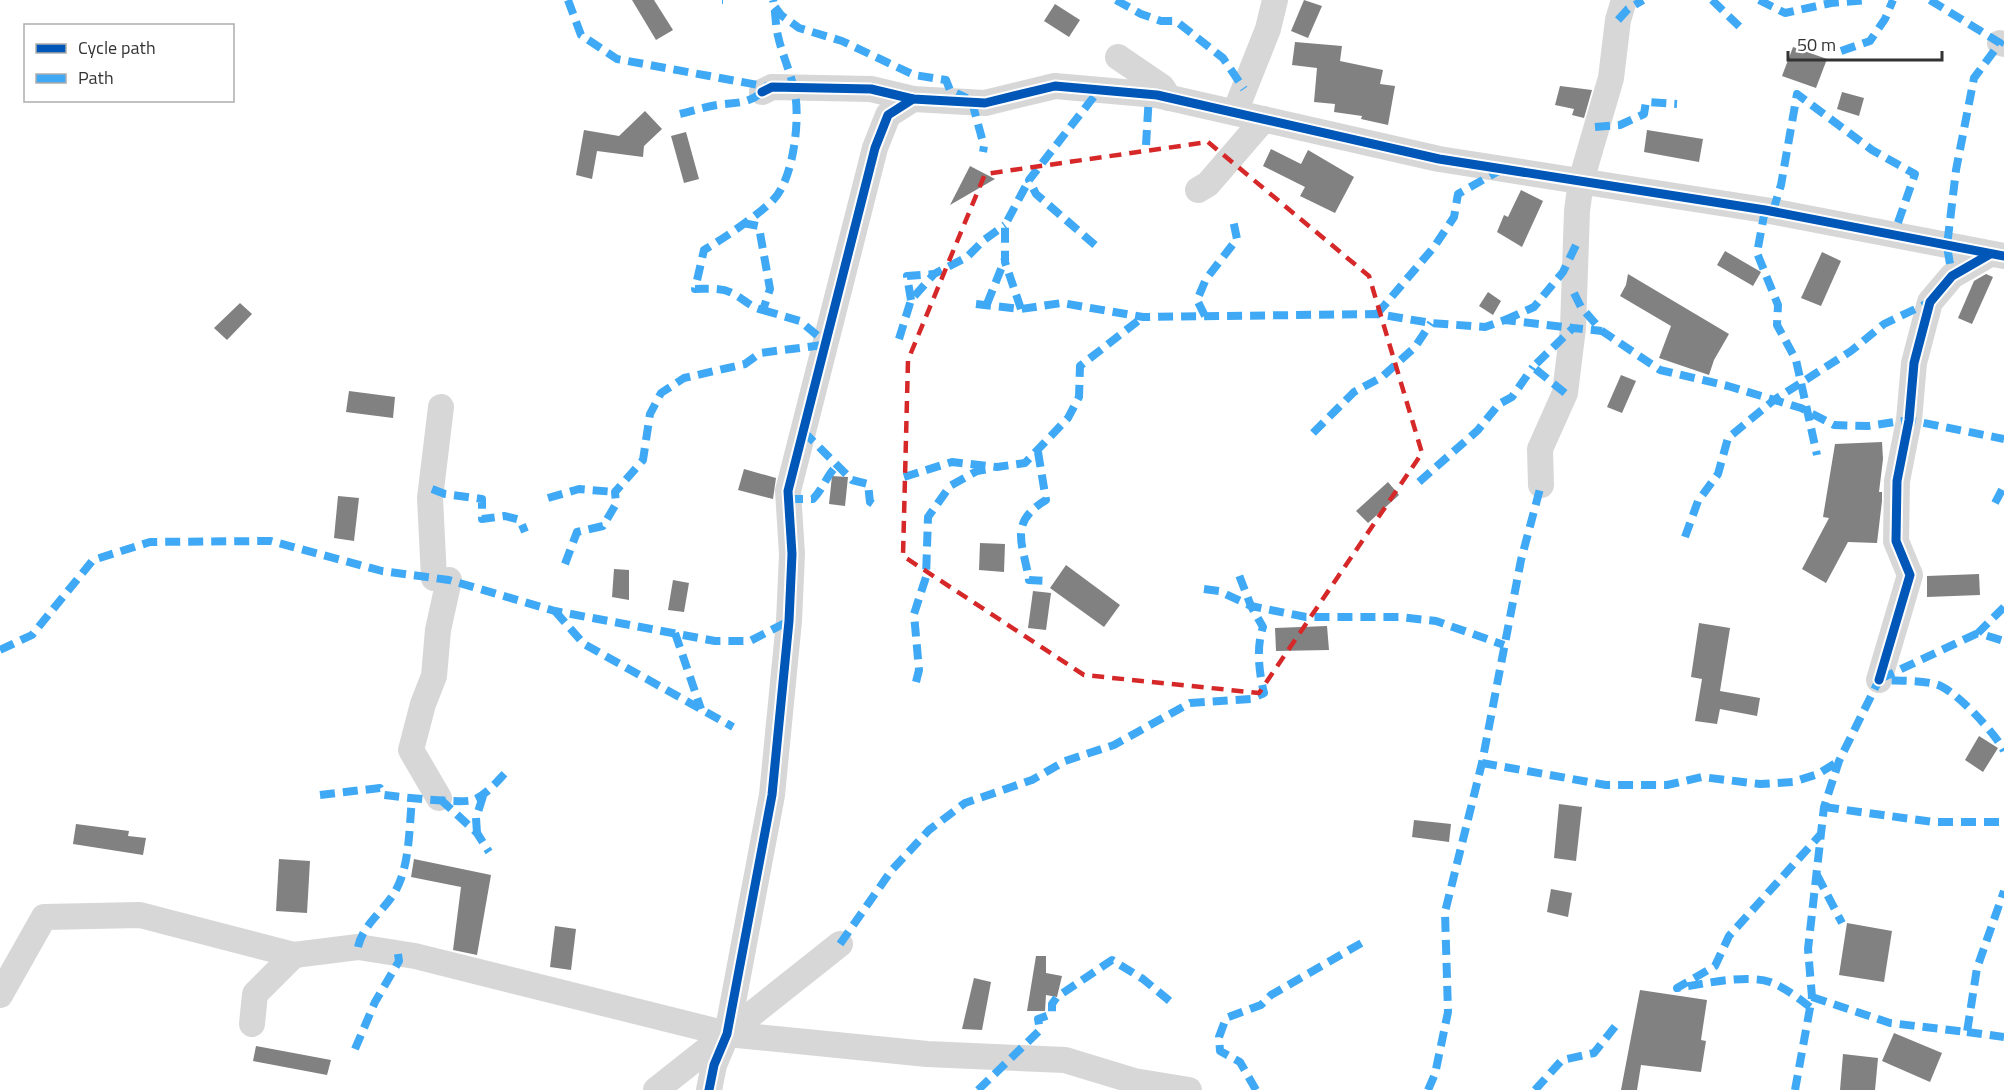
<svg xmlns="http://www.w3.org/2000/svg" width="2004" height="1090" font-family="'Titillium Web',sans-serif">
<rect width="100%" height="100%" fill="#fff"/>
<g fill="#818181">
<path d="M632 0H654L673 30 656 40Z"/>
<path d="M1304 0 1322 6 1308 38 1291 31Z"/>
<path d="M1055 4 1080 20 1069 37 1044 21Z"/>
<path d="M1295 42 1342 46 1340 61 1383 70 1380 84 1395 86 1388 125 1361 119 1362 116 1334 112 1335 104 1314 102 1317 68 1292 65Z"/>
<path d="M1793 47 1827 59 1816 88 1782 76Z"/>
<path d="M1560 86 1592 90 1584 118 1572 115 1574 109 1555 105Z"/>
<path d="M1842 92 1864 98 1859 116 1837 109Z"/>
<path d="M645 111 662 129 644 146 643 157 597 151 592 179 576 175 584 130 619 136Z"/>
<path d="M1647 130 1703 139 1699 162 1644 152Z"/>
<path d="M686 132 699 179 684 183 671 136Z"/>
<path d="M1271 149 1301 164 1308 150 1354 177 1335 213 1300 196 1305 187 1263 166Z"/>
<path d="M970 166 995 179 950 205Z"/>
<path d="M1521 190 1543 201 1522 247 1497 232 1504 215 1508 217Z"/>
<path d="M1725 251 1761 272 1753 286 1717 265Z"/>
<path d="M1822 252 1841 261 1821 306 1801 298Z"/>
<path d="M1628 274 1729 334 1714 360 1709 375 1659 358 1671 326 1620 296 1626 285Z"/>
<path d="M1986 274 1993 277 1972 324 1958 318 1974 281Z"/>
<path d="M1488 292 1501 301 1493 315 1479 306Z"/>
<path d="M240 303 252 314 227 340 214 328Z"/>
<path d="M1621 375 1636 381 1622 413 1607 407Z"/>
<path d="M349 391 395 397 393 418 346 412Z"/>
<path d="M1882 442 1883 459 1879 492H1882V501L1877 543 1848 542 1826 583 1802 569 1829 518 1823 517 1835 444Z"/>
<path d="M744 469 776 478 773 499 738 490Z"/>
<path d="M832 476 848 477 845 506 829 504Z"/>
<path d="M1388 482 1399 495 1368 523 1356 511Z"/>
<path d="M338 496 359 498 354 541 334 538Z"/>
<path d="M980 543 1005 544 1004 572 979 570Z"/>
<path d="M1066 565 1120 605 1104 627 1050 588Z"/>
<path d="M614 569 629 570V600L612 597Z"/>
<path d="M1979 574 1980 595 1927 597V576Z"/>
<path d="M673 580 689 583 684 612 668 610Z"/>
<path d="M1033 591 1051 593 1046 630 1028 628Z"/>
<path d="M1699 623 1730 628 1720 691 1760 698 1757 716 1720 709 1717 724 1695 721 1702 679 1691 677Z"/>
<path d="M1327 626 1329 650 1276 651 1275 628Z"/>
<path d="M1979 736 1998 748 1983 772 1965 760Z"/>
<path d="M1559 804 1582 807 1576 861 1554 858Z"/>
<path d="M1414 820 1451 824 1449 842 1412 837Z"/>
<path d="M76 824 129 831 128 836 146 838 143 855 73 844Z"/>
<path d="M279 859 310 861 307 913 276 911Z"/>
<path d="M414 859 491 875 477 955 453 950 461 887 411 877Z"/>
<path d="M1551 889 1572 893 1568 917 1547 912Z"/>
<path d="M1847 923 1892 931 1884 982 1839 975Z"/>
<path d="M555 926 576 929 571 970 550 967Z"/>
<path d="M1036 956H1046V973L1062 976 1057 997 1046 995 1045 1011H1027Z"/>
<path d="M974 978 991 982 982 1030 962 1029Z"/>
<path d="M1640 990 1707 1000 1701 1040 1706 1041 1701 1072 1641 1065 1637 1090H1621Z"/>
<path d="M1894 1033 1942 1053 1930 1082 1882 1061Z"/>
<path d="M256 1046 331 1060 327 1075 253 1061Z"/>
<path d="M1843 1054 1878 1058 1875 1090H1840Z"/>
</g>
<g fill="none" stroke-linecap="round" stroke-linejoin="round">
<g stroke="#d7d7d7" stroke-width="26">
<path d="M2000 43 2004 44"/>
<path d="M1118 57 1162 87 1169 98"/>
<path d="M762 92 772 87 871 89 913 99 985 103 1055 86 1157 95 1439 159 1765 210 2004 256"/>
<path d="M1235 112 1268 29 1275 0"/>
<path d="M1198 190 1208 184 1264 119"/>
<path d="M1541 485 1540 449 1565 393 1573 328 1577 211 1581 181 1611 78 1618 20 1624 0"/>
<path d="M434 578 430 498 441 407"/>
<path d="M1879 680 1910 575 1896 541 1897 481 1909 420 1914 363 1930 302 1952 276 1990 254"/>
<path d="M439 798 411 750 423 704 434 676 438 630 449 580"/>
<path d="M0 995 44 917 140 915 294 955 358 947 415 956 727 1034 927 1054 1065 1060 1134 1081 1189 1090"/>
<path d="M252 1024 255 994 294 955"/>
<path d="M656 1090 840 944"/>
<path d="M709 1090 714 1065 727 1034 772 795 789 621 792 554 788 491 875 148 888 115 913 99"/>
</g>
<g stroke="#3fa9f5" stroke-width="8" stroke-dasharray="15 8" stroke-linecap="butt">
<path d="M568 0 581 35 617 59 769 87"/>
<path d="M722 0H723"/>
<path d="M1116 0 1141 14 1161 21H1176L1223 58 1244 89"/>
<path d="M1712 0 1744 31"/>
<path d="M1759 0 1785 13 1831 3 1867 0"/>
<path d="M1930 0 2000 43 1974 78 1956 170 1947 246 1952 276"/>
<path d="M775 7 781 15 799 28 842 41 914 75 946 80 950 90 967 98"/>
<path d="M1618 20 1628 9 1643 0"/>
<path d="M1841 51 1870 41 1885 19 1893 0"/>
<path d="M972 102 984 146 983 152"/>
<path d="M680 114C692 111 705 107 717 105 735 102 747 105 762 92V89"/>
<path d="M1595 127 1620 125 1644 114 1646 102 1677 104"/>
<path d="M1146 145 1149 95"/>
<path d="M1765 210 1757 253 1778 305 1777 325 1796 360 1817 455"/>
<path d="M1773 211 1781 185 1797 94 1872 150 1915 174 1894 234"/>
<path d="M743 223 758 226 760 233 770 289 763 310C750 307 745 300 734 294 722 287 708 289 695 289L704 250C723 239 760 214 774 199 794 178 801 115 794 89 790 71 782 54 778 36 775 24 776 12 773 0"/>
<path d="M1095 245 1036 194 1029 180 1099 90"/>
<path d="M1574 293 1581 307 1602 331 1660 370 1728 386 1801 408 1834 425 1868 426 1909 420 2004 439"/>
<path d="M911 300 907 276 934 274"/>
<path d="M976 304 1021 309 1062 303 1143 317 1377 314 1431 323 1485 327 1505 320 1573 328"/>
<path d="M987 304 1005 259"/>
<path d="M1021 309 1005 262V225L1029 180"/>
<path d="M763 310 800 321 824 341"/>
<path d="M1377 314 1434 247 1454 217 1458 194 1502 169"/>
<path d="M1205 316 1197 300 1206 279 1237 239 1233 220"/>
<path d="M1505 320 1534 307 1563 272 1576 245"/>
<path d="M899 339 911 300 934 274 967 257 984 240 1005 225"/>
<path d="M1565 393 1533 367 1573 328 1602 331"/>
<path d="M803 431 852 480 868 484 870 502 879 508"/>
<path d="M1313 433 1354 392 1382 377 1415 347 1431 323"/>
<path d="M1038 452 1046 500C1008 523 1023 543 1029 580L1047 581"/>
<path d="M904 477 952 462 997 467 1025 463 1068 418 1079 397 1080 366 1143 317"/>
<path d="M1419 482 1478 430 1499 404 1512 397 1533 367"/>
<path d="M432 489 445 494 482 499V519L505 516 520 520 525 532"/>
<path d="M548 498 579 489 615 492"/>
<path d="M788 499H813C824 488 827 474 837 466"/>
<path d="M1995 503 2004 486"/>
<path d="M1685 537 1698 501 1718 474 1728 438 1774 400 1851 351 1884 324 1930 302"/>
<path d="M565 564 577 532 603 526 616 504 615 492 643 460 650 414 661 393 684 378 745 364 760 353 823 345"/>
<path d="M1204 589 1219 591 1251 606 1306 617H1399L1436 621 1504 645"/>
<path d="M2004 607 1978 633 2004 641"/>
<path d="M555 611 584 644 733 727"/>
<path d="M675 633 701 709"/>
<path d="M0 650 32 635 93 560 150 542 271 541 382 571 449 580 555 611 715 641H750L789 621"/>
<path d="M1880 679 1978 633"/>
<path d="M916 682 919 670 914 614 926 577 928 517 950 486 977 471 988 469"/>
<path d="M1482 763 1606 785H1667L1702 777 1760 784 1793 782 1818 774 1839 761"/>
<path d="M320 795 380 788 384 795C399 797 462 804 473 800 487 795 499 779 509 769"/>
<path d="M440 799 477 833 489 852"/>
<path d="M1824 807 1933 822H2004"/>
<path d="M477 833 476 818 484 793"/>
<path d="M1817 875 1842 923"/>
<path d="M840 944 891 871 929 830 965 803 1032 780 1065 761 1114 745 1190 703 1251 699 1264 693C1259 672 1256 648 1263 627L1251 606 1237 570"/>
<path d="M358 947C363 924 385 910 396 890 410 864 409 828 412 799"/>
<path d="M1812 997 1890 1023 1967 1032 1977 968 2004 891"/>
<path d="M1810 1007C1798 998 1786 988 1770 982 1747 974 1702 984 1677 988L1715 966 1729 936 1821 834"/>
<path d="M1967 1032 2004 1037"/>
<path d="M355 1049 375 1002 399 961 398 954"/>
<path d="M978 1090 1040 1030 1038 1019 1052 1014V1004L1057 997 1112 960 1143 979 1172 1003"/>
<path d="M1256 1090 1240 1062 1220 1051 1219 1037 1226 1018 1261 1005 1271 995 1365 941"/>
<path d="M1428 1090 1435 1074 1448 1012 1445 912 1482 763 1521 560 1541 485"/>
<path d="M1535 1090 1562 1060 1594 1053 1617 1024"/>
<path d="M1795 1090 1812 997 1808 949 1824 807 1839 761 1879 680C1898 681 1918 680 1935 684 1953 687 1997 735 2004 751"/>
</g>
<defs>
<g id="cycleway">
<path d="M762 92 772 87 871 89 913 99 985 103 1055 86 1157 95 1439 159 1765 210 2004 256"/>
<path d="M1879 680 1910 575 1896 541 1897 481 1909 420 1914 363 1930 302 1952 276 1990 254"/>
<path d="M709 1090 714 1065 727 1034 772 795 789 621 792 554 788 491 875 148 888 115 913 99"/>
</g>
</defs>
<use href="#cycleway" stroke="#fff" stroke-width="13"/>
<use href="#cycleway" stroke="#0057b8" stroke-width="9"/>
</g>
<path fill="none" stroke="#d62828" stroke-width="4.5" stroke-dasharray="12 8" stroke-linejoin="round" d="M1208 142 1369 276 1422 453 1259 693 1084 675 903 556 908 360 985 174Z"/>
<rect x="24" y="24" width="210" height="78" fill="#ffffff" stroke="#adadad" stroke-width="1.5"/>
<rect x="36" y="44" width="30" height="9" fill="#0057b8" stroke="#adadad" stroke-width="1.5"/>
<text x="78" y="54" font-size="18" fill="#333333">Cycle path</text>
<rect x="36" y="74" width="30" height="9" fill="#3fa9f5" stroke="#adadad" stroke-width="1.5"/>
<text x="78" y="84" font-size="18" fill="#333333">Path</text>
<path d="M1788 51v9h154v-9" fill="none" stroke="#333333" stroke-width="3"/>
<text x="1797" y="51" font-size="18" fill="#333333" stroke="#ffffff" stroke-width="4.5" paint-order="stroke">50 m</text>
</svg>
